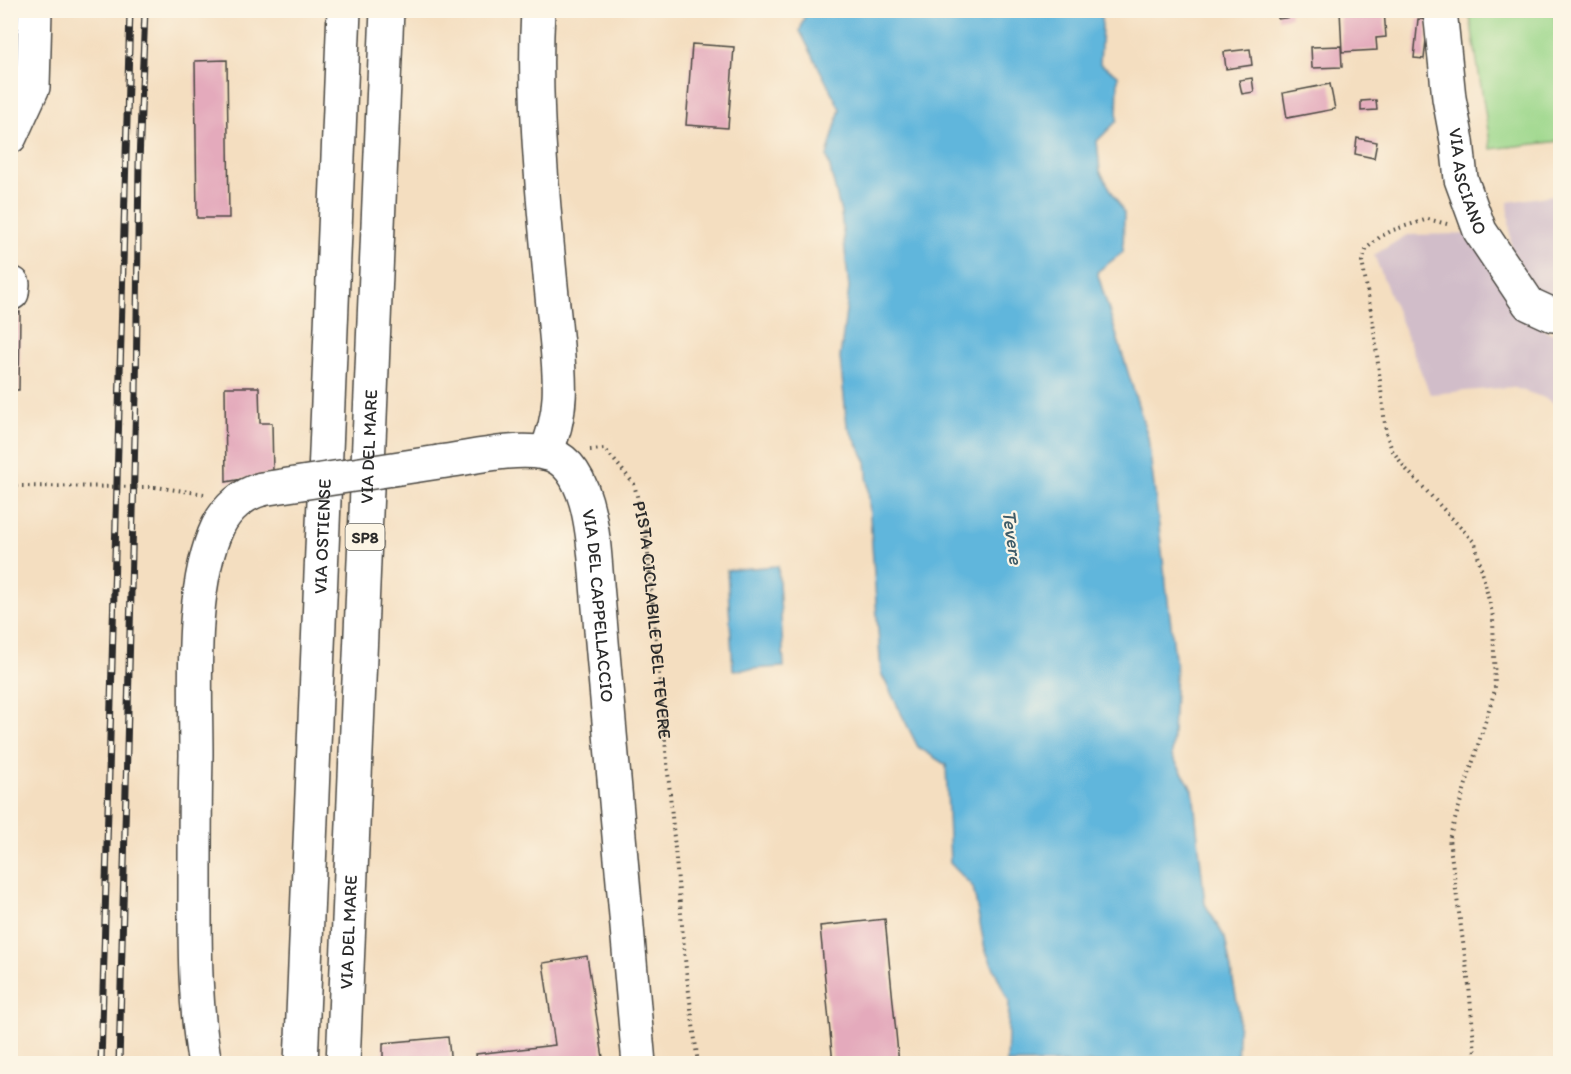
<svg xmlns="http://www.w3.org/2000/svg" width="1571" height="1074" font-family="Itim,sans-serif">
<rect width="100%" height="100%" fill="#fcf5e5"/>
<filter id="ink" filterUnits="userSpaceOnUse"><feTurbulence type="fractalNoise" baseFrequency=".0167" numOctaves="2"/><feDisplacementMap in="SourceGraphic" scale="12" xChannelSelector="R" yChannelSelector="G"/><feConvolveMatrix kernelMatrix="1 2 1 2 8 2 1 2 1" color-interpolation-filters="sRGB"/></filter>
<filter id="wash" filterUnits="userSpaceOnUse"><feTurbulence type="fractalNoise" baseFrequency=".008" numOctaves="4" result="noise"/><feDisplacementMap in="SourceGraphic" scale="24" xChannelSelector="R" yChannelSelector="G"/><feGaussianBlur stdDeviation="1.35" result="paint"/><feColorMatrix in="noise" values="0 0 0 0 0 0 0 0 0 0 0 0 0 0 0 0 0 1.4 0 .05"/><feComposite in="paint" operator="in"/></filter>
<g filter="url(#wash)">
<rect width="100%" height="100%" fill="#f4dec0"/>
<g fill="#d1bdc9">
<path d="M1560 194V309L1543 302 1511 250 1508 202Z"/>
<path d="M1462 234 1482 242 1530 321 1560 338V406L1542 397 1512 387 1430 394 1374 255 1407 235Z"/>
</g>
<path fill="#9cd78b" stroke="#64815b" stroke-width="1.5" d="M1469 11H1554L1560 55V141L1491 149Z"/>
<g fill="#60b6dc" stroke="#467084" stroke-width="1.5">
<path d="M806 11H1100L1102 26 1100 64 1118 75 1117 121 1097 141 1100 171 1124 213 1123 252 1097 272 1148 437 1176 666 1172 756 1193 790 1205 904 1225 938 1239 1012 1237 1063H1007L1009 1002 985 949 973 887 950 863 946 765 918 747 881 673 866 460 847 425 840 358 849 288 841 213 827 156 840 109 800 31Z"/>
<path d="M778 566 784 667 733 670 727 570Z"/>
</g>
<g id="blocks">
<g fill="#e4aabc">
<path d="M1278 10H1290L1291 17 1278 19Z"/>
<path d="M1340 10H1384L1386 37 1376 38 1377 50 1342 52Z"/>
<path d="M1418 19 1428 20 1424 59 1414 58Z"/>
<path d="M692 44 734 47 728 128 686 125Z"/>
<path d="M1341 46 1342 67 1312 68 1311 47Z"/>
<path d="M1250 49 1252 65 1226 69 1224 52Z"/>
<path d="M227 60 229 218H197L195 61Z"/>
<path d="M1252 78 1254 92 1242 94 1239 80Z"/>
<path d="M1330 84 1335 109 1287 118 1283 93Z"/>
<path d="M1376 100 1377 110 1361 111V101Z"/>
<path d="M1357 138 1377 142 1374 158 1355 154Z"/>
<path d="M10 312H20L19 390H10Z"/>
<path d="M225 387H259L260 423H272L273 473 226 482Z"/>
<path d="M885 919 899 1064H833L820 926Z"/>
<path d="M587 956 604 1064H477L476 1054 555 1045 543 963Z"/>
<path d="M448 1037 451 1064H383V1043Z"/>
</g>
</g>
</g>
<g filter="url(#ink)">
<use href="#blocks" fill-opacity="0" stroke="#494641" stroke-width="1.5"/>
<g fill="none" stroke-linecap="round" stroke-linejoin="round">
<defs>
<g id="minor">
<path d="M538 10C534 80 539 150 545 220 548 254 551 289 555 324 559 369 566 411 545 453"/>
<path id="s2" d="M1440 10 1449 98 1457 141 1461 179 1480 231 1529 304 1553 315H1560"/>
<path d="M10 137 33 87 35 10"/>
<path d="M10 293H12L13 284"/>
<path id="s3" d="M439 462C471 458 513 447 545 453 595 462 594 557 598 596L639 1064"/>
</g>
<g id="major">
<path d="M205 1064C194 1003 195 943 195 882 195 840 195 797 196 755 196 687 189 587 218 526 227 508 243 494 262 489"/>
<path id="s4" d="M301 1064 344 10"/>
<path id="s5" d="M343 1064 387 10"/>
</g>
</defs>
<use href="#minor" stroke="#494641" stroke-width="36"/>
<use href="#major" stroke="#494641" stroke-width="36"/>
<g stroke="#494641" stroke-width="4" stroke-dasharray="1.5 4.5" stroke-linecap="butt">
<path d="M1447 224 1428 219 1393 230 1380 237 1367 248 1362 261 1374 329 1386 433 1392 450 1406 469 1475 543 1493 617 1495 690 1449 839 1469 986 1476 1064"/>
<path id="s1" d="M590 450 605 449 634 484 646 532 686 969 698 1064"/>
<path d="M155 487 205 494"/>
</g>
<use href="#minor" stroke="#fff" stroke-width="33"/>
<use href="#major" stroke="#fff" stroke-width="33"/>
<defs>
<g id="rail">
<path d="M101 1064 130 10"/>
<path d="M119 1064 136 395 139 162 145 10"/>
</g>
</defs>
<use href="#rail" stroke="#2b2b2b" stroke-width="7"/>
<use href="#rail" stroke="#fcf5e5" stroke-width="4.5" stroke-dasharray="14" stroke-linecap="butt"/>
<defs>
<path id="minor-bridge" d="M262 489 439 462"/>
</defs>
<use href="#minor-bridge" stroke="#494641" stroke-width="36" stroke-linecap="butt"/>
<path stroke="#494641" stroke-width="4" stroke-dasharray="1.5 4.5" stroke-linecap="butt" d="M10 486 155 487"/>
<use href="#minor-bridge" stroke="#fff" stroke-width="33"/>
</g>
</g>
<g text-anchor="middle" stroke-width="4.5" stroke-linejoin="round" paint-order="stroke">
<rect fill="#fcf5e5" stroke="#6a6863" stroke-width="1.5" x="345.5" y="524" width="39" height="26" rx="4.5"/>
<g font-size="16" font-weight="bold" fill="#2b2b2b">
<text x="365" y="543">SP8</text>
</g>
<g font-size="18" fill="#2b2b2b" stroke="#fcf5e5">
<text dy="6" stroke="none"><textPath href="#s2" startOffset="174">VIA ASCIANO</textPath></text>
<text dy="6" stroke="none"><textPath href="#s5" startOffset="618">VIA DEL MARE</textPath></text>
<text dy="6" stroke="none"><textPath href="#s4" startOffset="528">VIA OSTIENSE</textPath></text>
<text dy="6" stroke="none"><textPath href="#s3" startOffset="279">VIA DEL CAPPELLACCIO</textPath></text>
<text dy="6" stroke="none"><textPath href="#s1" startOffset="198">PISTA CICLABILE DEL TEVERE</textPath></text>
<text dy="6" stroke="none"><textPath href="#s5" startOffset="132">VIA DEL MARE</textPath></text>
</g>
<g font-size="20" font-style="italic" fill="#3e5c69" stroke="#fcf5e5">
<text transform="translate(1013 537) rotate(82)" y="7">Tevere</text>
</g>
</g>
<rect width="1571" height="1074" fill="none" stroke="#fcf5e5" stroke-width="36"/>
</svg>
